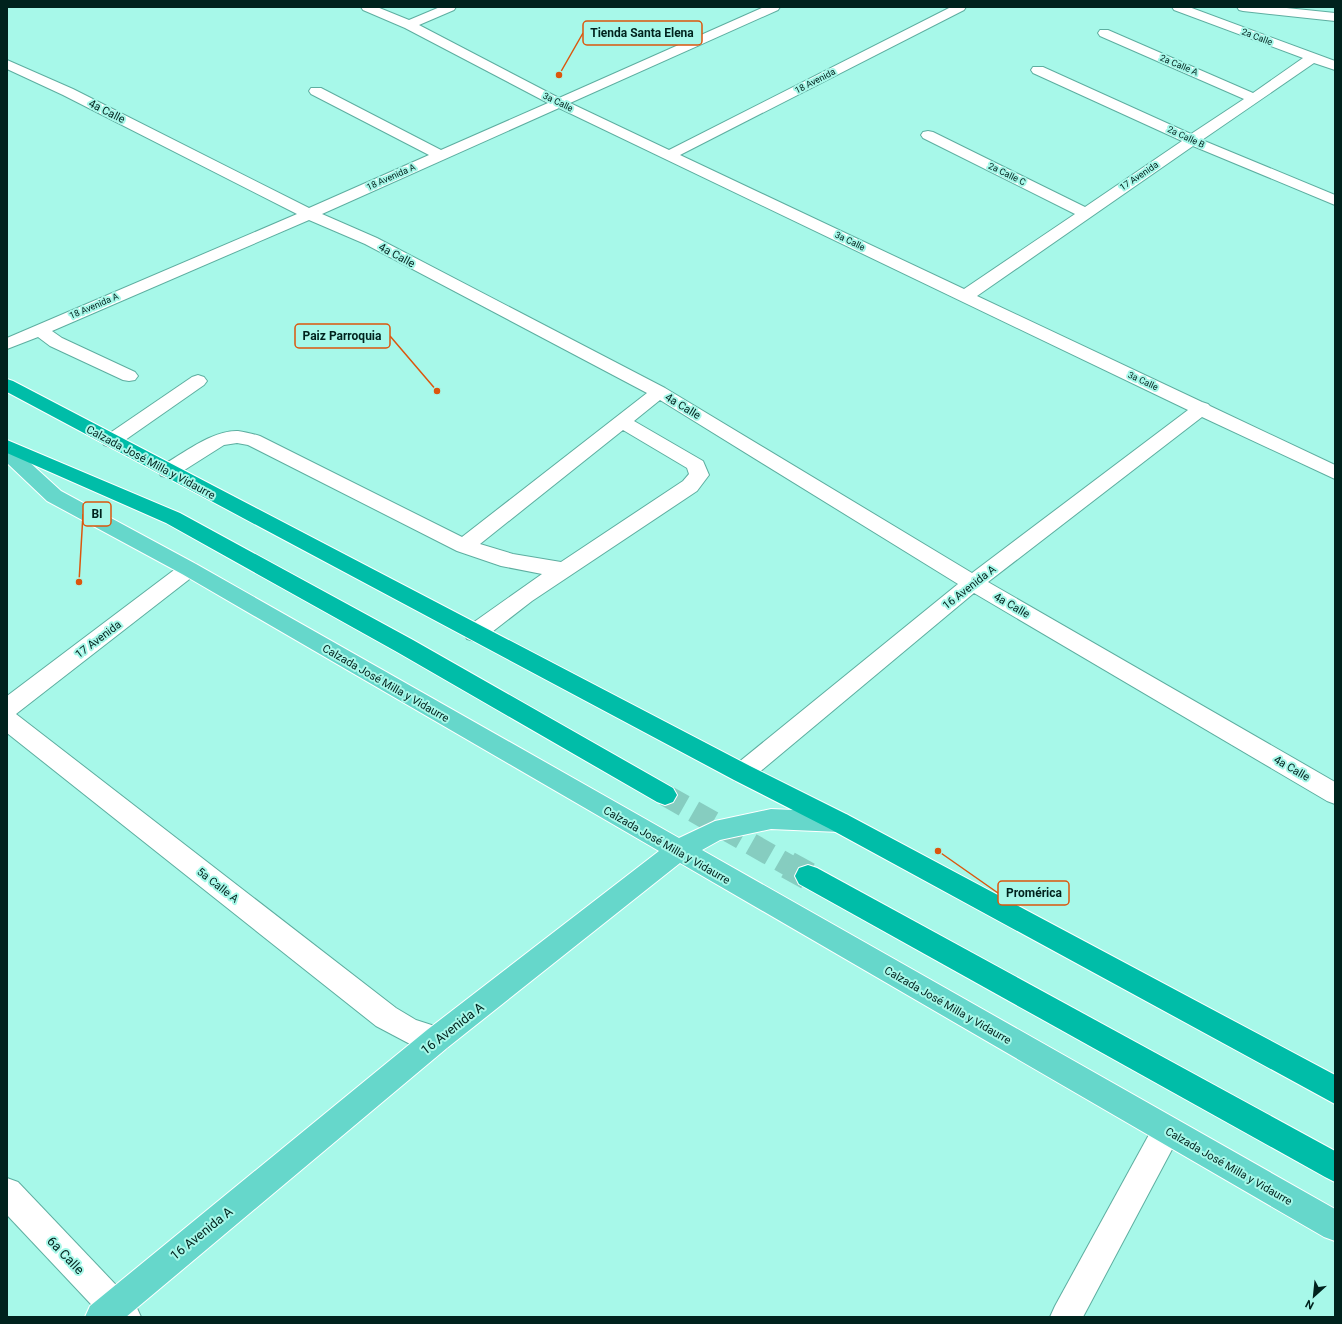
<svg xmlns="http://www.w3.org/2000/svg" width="1342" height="1324" font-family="Roboto,sans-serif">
<rect width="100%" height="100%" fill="#a7f8e9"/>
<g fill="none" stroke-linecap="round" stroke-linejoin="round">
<path stroke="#86cdc0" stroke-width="22" stroke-dasharray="22 11" stroke-linecap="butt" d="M665 795 790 866"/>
<path stroke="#86cdc0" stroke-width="28" stroke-dasharray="28 14" stroke-linecap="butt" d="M788 865 808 876"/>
<defs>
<g id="minor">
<path d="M361 7H377L409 20 440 7H456L454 10 419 25 559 98 764 7H780L778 10 570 103 669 150 951 7H966L964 10 680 155 964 289 1075 214 923 138 921 135 923 132 928 131 933 132 1085 207 1182 141 1033 73 1031 70 1033 67H1043L1191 134 1244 99 1100 36 1098 33 1100 30H1108L1253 93 1303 58 1174 10 1172 7H1189L1335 61V70L1314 63 1202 140 1335 195V205L1193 146 977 296 1202 402 1208 404 1210 406 1335 465V479L1202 417 988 582 1335 782V804L1327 801 974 593 750 780 742 783 734 780 730 773 734 766 958 584 660 400 634 421 703 461 709 475 697 491 532 601 483 639 475 641 467 639 464 633 467 627 542 574 501 566 457 551 248 445 237 443 224 445 175 476 168 477 161 476 158 471 161 466C183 454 212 430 238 431 245 432 253 434 260 436L462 537 647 393 365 244 309 220 52 331 62 338 135 372 138 376 135 380 129 381 123 380 50 346 38 337 7 349V338L297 214 63 95 7 69V60L73 89 309 208 429 155 311 94 309 91 311 88H321L441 150 548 103 405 28 363 10ZM559 108 1188 410 972 573 665 388 377 238 322 214ZM623 430 687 468 689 474 683 481 561 562 513 554 480 544Z"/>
<path d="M1237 7H1277L1335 13V21L1243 11 1239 10Z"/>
<path d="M198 375 204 377 207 381 204 385 118 445 111 447 104 445 102 441 104 437 192 377Z"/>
<path d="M189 562 196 564 199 569 196 574 16 714 396 1008 416 1020 447 1030 451 1039 447 1048 437 1052 410 1044 376 1026 7 733V696L182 564Z"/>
<path d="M1167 1116 1177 1120 1181 1130 1177 1140 1083 1317H1050L1055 1306 1157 1120Z"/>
<path d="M7 1178 18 1182 136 1306 141 1317H103L7 1215Z"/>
</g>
<path id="major" d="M7 446 14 448 61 491 196 564 679 838 715 821 771 809 839 812 848 815 851 822 848 829 839 832 771 829 720 840 702 850 1335 1209V1241L1324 1237 680 863 447 1048 126 1317H85L90 1306 427 1030 659 851 182 574 47 501 7 463Z"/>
<g id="highway">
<path d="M7 379 13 381 750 766 848 815 1335 1075V1104L830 829 734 780 7 392Z"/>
<path d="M7 440 180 513 413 640 673 788 677 795 673 802 665 805 657 802 397 652 166 523 7 453Z"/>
<path d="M808 865 817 868 1335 1151V1182L1325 1177 799 884 795 876 799 868Z"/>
</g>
</defs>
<use href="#minor" stroke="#5daea0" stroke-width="2"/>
<use href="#major" stroke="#fff" stroke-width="2"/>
<use href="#highway" stroke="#fff" stroke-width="2"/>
<use href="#minor" fill="#fff" fill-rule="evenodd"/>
<use href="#major" fill="#66d7cb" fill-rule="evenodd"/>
<use href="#highway" fill="#00bda8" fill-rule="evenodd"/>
</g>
<g text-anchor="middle" stroke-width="4" stroke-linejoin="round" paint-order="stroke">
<g font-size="9" fill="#00221d" stroke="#a7f8e9">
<text transform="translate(1257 37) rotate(21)" y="3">2a Calle</text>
<text transform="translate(1179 65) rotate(23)" y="3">2a Calle A</text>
<text transform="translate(815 81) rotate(-27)" y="3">18 Avenida</text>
<text transform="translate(558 102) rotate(26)" y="3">3a Calle</text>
<text transform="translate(1186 137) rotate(25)" y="3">2a Calle B</text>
<text transform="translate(1007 174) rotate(26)" y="3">2a Calle C</text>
<text transform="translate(1139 176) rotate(-34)" y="3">17 Avenida</text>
<text transform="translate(391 177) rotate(-24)" y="3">18 Avenida A</text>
<text transform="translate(850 241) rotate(26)" y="3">3a Calle</text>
<text transform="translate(94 306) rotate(-23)" y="3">18 Avenida A</text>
<text transform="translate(1143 381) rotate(25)" y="3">3a Calle</text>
</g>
<g font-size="11" fill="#00221d" stroke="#a7f8e9">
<text transform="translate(107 111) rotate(27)" y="4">4a Calle</text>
<text transform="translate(397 255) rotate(28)" y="4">4a Calle</text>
<text transform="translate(683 406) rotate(31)" y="4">4a Calle</text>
<text transform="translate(151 462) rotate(28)" y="4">Calzada José Milla y Vidaurre</text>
<text transform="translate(969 587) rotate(-38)" y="4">16 Avenida A</text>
<text transform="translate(1012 605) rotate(30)" y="4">4a Calle</text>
<text transform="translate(98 639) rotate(-37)" y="4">17 Avenida</text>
<text transform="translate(386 683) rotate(30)" y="4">Calzada José Milla y Vidaurre</text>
<text transform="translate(1292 768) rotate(30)" y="4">4a Calle</text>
<text transform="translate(667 845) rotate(30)" y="4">Calzada José Milla y Vidaurre</text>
<text transform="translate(218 885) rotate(38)" y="4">5a Calle A</text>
<text transform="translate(948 1005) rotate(30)" y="4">Calzada José Milla y Vidaurre</text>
<text transform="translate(1229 1166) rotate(30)" y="4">Calzada José Milla y Vidaurre</text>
</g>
<g font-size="13" fill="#00221d" stroke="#a7f8e9">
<text transform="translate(452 1028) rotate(-38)" y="5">16 Avenida A</text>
<text transform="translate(201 1233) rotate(-39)" y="5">16 Avenida A</text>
<text transform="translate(66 1255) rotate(46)" y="5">6a Calle</text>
</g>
</g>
<path fill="none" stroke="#dc560d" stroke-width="1.5" d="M559 75L583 33M437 391L390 336M79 582L83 514M938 851L998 893"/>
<g fill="#dc560d" stroke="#a7f8e9" stroke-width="1.5">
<circle cx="559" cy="75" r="4"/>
<circle cx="437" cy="391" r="4"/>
<circle cx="79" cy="582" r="4"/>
<circle cx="938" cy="851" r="4"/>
</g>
<g fill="#a7f8e9" stroke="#dc560d" stroke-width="1.5">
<rect x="583" y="21" width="119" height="24" rx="4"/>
<rect x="295" y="324" width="95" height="24" rx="4"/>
<rect x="83" y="502" width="28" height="24" rx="4"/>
<rect x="998" y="881" width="71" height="24" rx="4"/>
</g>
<g font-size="12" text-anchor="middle" font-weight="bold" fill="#00221d">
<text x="642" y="37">Tienda Santa Elena</text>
<text x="342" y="340">Paiz Parroquia</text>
<text x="97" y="518">BI</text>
<text x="1034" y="897">Promérica</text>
</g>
<rect width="1342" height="1324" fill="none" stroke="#00221d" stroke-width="16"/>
<g transform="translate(1314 1296) rotate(207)" stroke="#a7f8e9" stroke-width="3" paint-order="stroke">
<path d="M0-3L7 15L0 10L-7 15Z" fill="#00221d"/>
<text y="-6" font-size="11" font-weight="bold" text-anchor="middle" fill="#00221d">N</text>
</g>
</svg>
